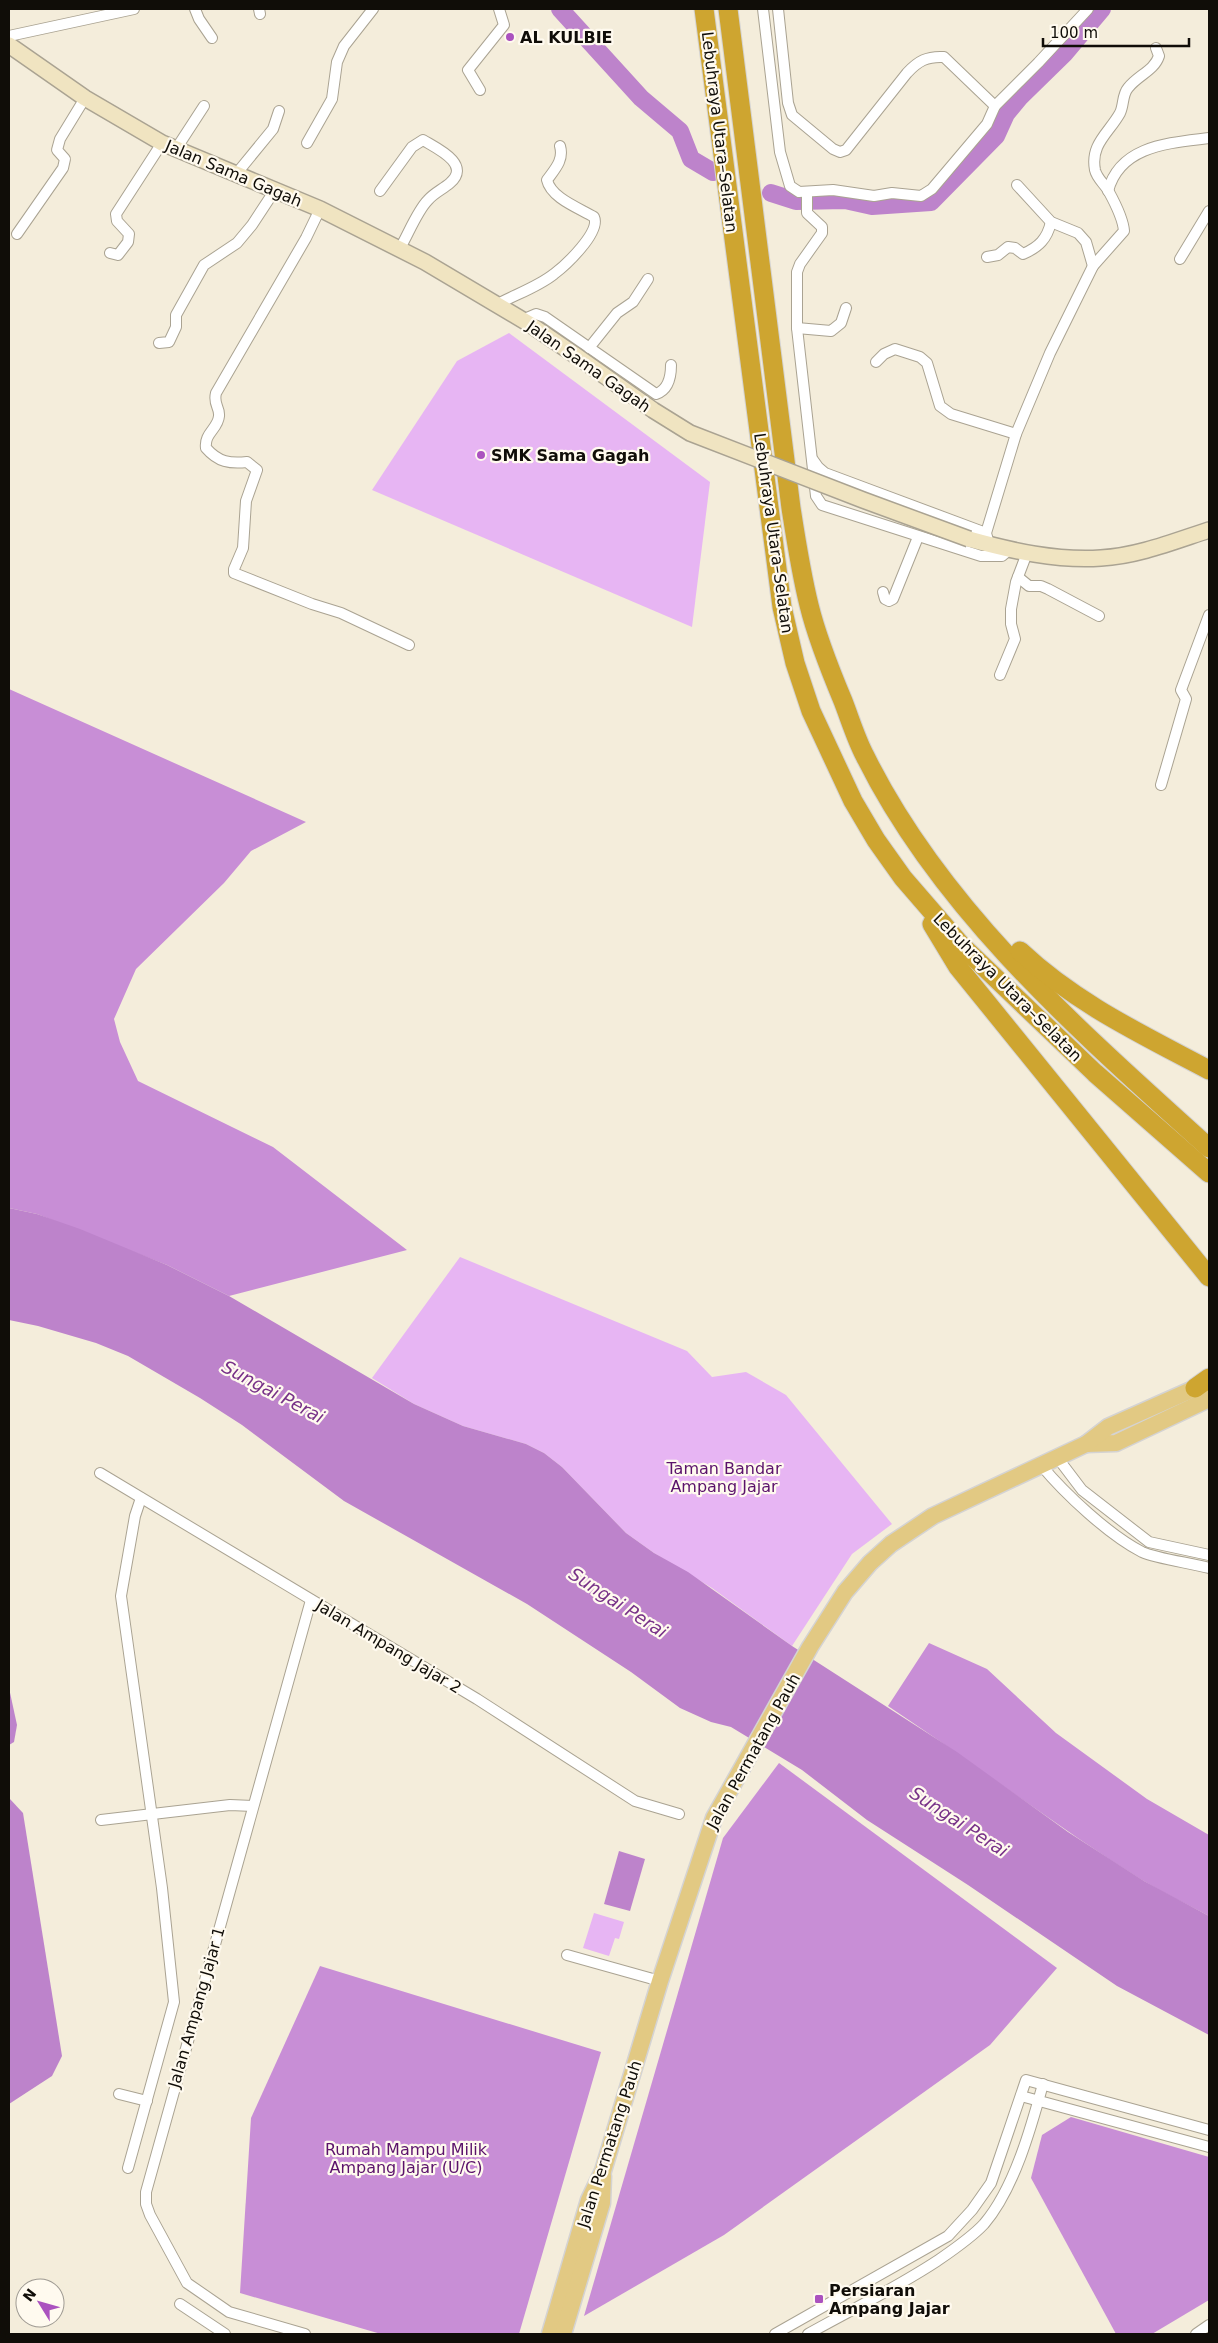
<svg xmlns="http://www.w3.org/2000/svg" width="1218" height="2343" font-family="'DejaVu Sans',sans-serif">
<rect width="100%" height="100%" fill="#f4eddb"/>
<g fill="#e7b5f3">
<path d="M509 333 710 482 692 627 372 490 457 361Z"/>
<path d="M460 1257 687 1351 712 1377 746 1372 786 1395 892 1524 852 1554 792 1646 712 1588 654 1553 626 1533 562 1467 544 1453 526 1444 463 1426 414 1404 372 1378Z"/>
<path d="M594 1913 624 1922 619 1939 615 1938 609 1956 583 1948Z"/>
</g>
<g fill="#c88ed6">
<path d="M9 689 306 822 251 851 224 883 136 969 114 1019 120 1042 138 1081 273 1147 407 1250 229 1296 167 1265 37 1214 9 1208Z"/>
<path d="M929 1643 987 1669 1056 1733 1147 1799 1209 1835V1916C1187 1904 1164 1893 1142 1880 1055 1826 974 1763 888 1706Z"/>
<path d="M779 1763 1057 1968 990 2045 724 2235 584 2316 723 1838Z"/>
<path d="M320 1966 601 2052 519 2334H381L240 2293 251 2118Z"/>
<path d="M1071 2117 1209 2157V2300L1152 2334H1116L1031 2178 1042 2135Z"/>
</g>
<g fill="#bd83cb">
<path d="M9 1208 37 1214 80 1229 167 1265 229 1296 414 1404 463 1426 526 1444 544 1453 562 1467 626 1533 654 1553 688 1572 792 1646 957 1752 1068 1832 1144 1881 1209 1916V2035L1117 1986 968 1885 867 1820 802 1770 731 1727 711 1722 680 1708 631 1672 527 1604 344 1501 242 1425 200 1398 128 1356 96 1343 38 1326 9 1320Z"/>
<path d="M9 1688 17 1725 14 1742 9 1745Z"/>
<path d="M9 1798 23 1813 62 2056 52 2076 9 2104Z"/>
<path d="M619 1851 645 1859 630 1911 604 1904Z"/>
</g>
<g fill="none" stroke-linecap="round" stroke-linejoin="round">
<g stroke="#bd83cb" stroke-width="18">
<path d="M560 9 641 98 680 131 691 159 713 172"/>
<path d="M771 193 796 201 845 200 872 206 931 202 996 136 1006 114 1020 97 1065 53 1102 9"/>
</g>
<defs>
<g id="street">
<path d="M195 9 199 19 212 38"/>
<path d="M259 9 260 14"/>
<path d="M763 9 780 152 790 186 799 192 833 190 874 196 892 193 921 196 932 189 987 124 995 106 1038 63 1088 9"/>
<path d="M778 9 788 103 792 115 833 149 840 152 846 150 907 73C918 61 927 56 944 57L995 106"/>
<path d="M9 36 134 9"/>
<path d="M480 90 468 70 504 25 499 9"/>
<path d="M307 143 332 99 337 62 344 46 373 9"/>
<path d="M176 149 204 106"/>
<path d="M237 173 273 129 279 111"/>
<path d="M1017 185 1051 222 1078 233 1086 242 1093 266"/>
<path d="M380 191 412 147 423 140C436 148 472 164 450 183 443 189 434 193 428 200 417 211 408 235 399 250"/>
<path d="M1108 191C1120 145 1170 143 1209 138"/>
<path d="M807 192V213L822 227V233L800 264 797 272V328L816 496 822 505 981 556H1002L1010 549"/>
<path d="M320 209 306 238 216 393C213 405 220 407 219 416 218 429 204 433 206 448 218 462 230 464 247 462L257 470 246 501 243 548 234 569V573L312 604 341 613 409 645"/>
<path d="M17 234 63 168 65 159 57 150 60 139 85 98"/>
<path d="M110 253 118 255 128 242 129 234 117 221 116 214 162 143"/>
<path d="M987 257 998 255 1008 247 1015 248 1023 254C1039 247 1047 239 1051 222"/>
<path d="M1180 259 1209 211"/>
<path d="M496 305C514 295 538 287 554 274 566 265 601 232 594 217 579 208 551 198 547 180 555 169 564 160 560 146"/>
<path d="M522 320 536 314 545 317 656 394C668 390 671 377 671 365"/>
<path d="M797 328 831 331 841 323 846 308"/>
<path d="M159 343 169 342 176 327V315L204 265 237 243 252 225 275 190"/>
<path d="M589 348 617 313 633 302 648 279"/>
<path d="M876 362 884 354 895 349 920 357 927 363 940 406 951 414 1016 434"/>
<path d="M813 460 818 467 825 473 986 533"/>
<path d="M989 544 986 533 1016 434 1050 353 1093 266 1124 231C1123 218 1115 203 1109 192 1105 184 1097 179 1095 170 1090 144 1109 133 1120 113 1124 105 1122 95 1128 88 1138 75 1154 71 1159 56L1156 48"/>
<path d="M1018 577 1029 586H1041L1048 589 1099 616"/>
<path d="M883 592 885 599 889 601 893 599 918 537"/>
<path d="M1000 675 1015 639 1011 624V609L1016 582 1027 553"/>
<path d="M1161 785 1186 699 1181 690 1209 615"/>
<path d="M1057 1457 1082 1490 1149 1542 1209 1555"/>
<path d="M1041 1465C1065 1494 1109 1535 1142 1552 1158 1559 1191 1563 1209 1568"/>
<path d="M100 1473 477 1699 635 1801 679 1814"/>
<path d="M101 1820 230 1805 253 1806"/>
<path d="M567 1955 660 1981"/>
<path d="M119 2094 147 2101"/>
<path d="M1021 2096 1209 2147"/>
<path d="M128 2168 174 2002 162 1888 121 1596 135 1516 141 1498"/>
<path d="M180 2304 225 2334"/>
<path d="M305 2334 229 2312 187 2283 150 2215 146 2204V2192L311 1600"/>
<path d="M775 2334 948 2236 972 2210 991 2183 1026 2080 1209 2130"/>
<path d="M808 2334C851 2310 896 2288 937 2261 953 2250 971 2238 984 2224 1014 2189 1031 2128 1043 2084"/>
<path d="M1196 2334 1209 2325"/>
</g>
<g id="secondary">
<path d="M9 45 85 98 162 143 320 209 425 262 531 325 575 355"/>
<path d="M969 539C1012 551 1057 561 1101 558 1138 556 1175 541 1209 530"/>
</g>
<g id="primary">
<path d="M1086 1444 1116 1443 1209 1399"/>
<path d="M550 2334 589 2200 603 2171 660 1981 714 1818 810 1647 845 1592 870 1563 891 1544 933 1516 1086 1444 1108 1427 1207 1383"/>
<path d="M563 2334 602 2203 603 2176"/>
</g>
<g id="highway">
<path d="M704 9 782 607 795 663 811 711 853 801 876 840 903 878 961 945 1095 1073 1209 1173"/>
<path d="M728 9 791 508C796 540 801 573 809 605 817 638 830 670 843 701 850 719 856 739 865 756 942 912 1082 1033 1209 1148"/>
<path d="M932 924 958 967 1209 1277"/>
<path d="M1020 951C1075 1003 1143 1035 1209 1070"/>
<path d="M1195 1388 1209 1378"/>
</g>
</defs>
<use href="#street" stroke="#aaa392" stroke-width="12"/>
<use href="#secondary" stroke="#aaa392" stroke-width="18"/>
<use href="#primary" stroke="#d4d3d3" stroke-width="19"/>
<use href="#highway" stroke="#d4d3d3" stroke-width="21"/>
<use href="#street" stroke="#fff" stroke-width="10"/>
<use href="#secondary" stroke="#f0e4c1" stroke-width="15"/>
<use href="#primary" stroke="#e2c983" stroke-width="16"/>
<use href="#highway" stroke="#cea530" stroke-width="19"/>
<defs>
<path id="secondary-bridge" d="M575 355 653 410 690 433 863 500 969 539"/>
</defs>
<use href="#secondary-bridge" stroke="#aaa392" stroke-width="18" stroke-linecap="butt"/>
<use href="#secondary-bridge" stroke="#f0e4c1" stroke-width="15"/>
</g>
<g fill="#ab52bf" stroke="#fffaef" stroke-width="2">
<circle cx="510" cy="37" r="5"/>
<circle cx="481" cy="455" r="5"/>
<rect x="814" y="2294" width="10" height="10" rx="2.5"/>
</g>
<g text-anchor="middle" stroke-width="4.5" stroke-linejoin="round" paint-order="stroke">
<g font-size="16" font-weight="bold" fill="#100d08" stroke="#fffaef" text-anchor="start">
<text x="520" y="43">AL KULBIE</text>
<text x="491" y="461">SMK Sama Gagah</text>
<text x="829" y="2296">Persiaran<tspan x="829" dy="18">Ampang Jajar</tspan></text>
</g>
<g font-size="16" fill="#100d08" stroke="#fffaef">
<text transform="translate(720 132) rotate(83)" y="6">Lebuhraya Utara–Selatan</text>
<text transform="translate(234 173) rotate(23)" y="6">Jalan Sama Gagah</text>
<text transform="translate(589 366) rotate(35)" y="6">Jalan Sama Gagah</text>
<text transform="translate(774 533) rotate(82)" y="6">Lebuhraya Utara–Selatan</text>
<text transform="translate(1008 987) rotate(45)" y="6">Lebuhraya Utara–Selatan</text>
<text transform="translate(389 1646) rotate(31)" y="6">Jalan Ampang Jajar 2</text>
<text transform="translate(753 1751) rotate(-61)" y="6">Jalan Permatang Pauh</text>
<text transform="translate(196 2007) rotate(-74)" y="6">Jalan Ampang Jajar 1</text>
<text transform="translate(609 2144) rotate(-72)" y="6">Jalan Permatang Pauh</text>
</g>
<g font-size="16" fill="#5b126b" stroke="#fffaef">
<text x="724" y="1474">Taman Bandar<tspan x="724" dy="18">Ampang Jajar</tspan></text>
<text x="406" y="2155">Rumah Mampu Milik<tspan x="406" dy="18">Ampang Jajar (U/C)</tspan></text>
</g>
<g font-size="18" font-style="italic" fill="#783288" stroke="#fffaef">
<text transform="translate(273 1392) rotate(28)" y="6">Sungai Perai</text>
<text transform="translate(618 1603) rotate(33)" y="6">Sungai Perai</text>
<text transform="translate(959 1822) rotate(33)" y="6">Sungai Perai</text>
</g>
</g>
<rect width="1218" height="2343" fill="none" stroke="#100d08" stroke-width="20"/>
<g transform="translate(40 2303) rotate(307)"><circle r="24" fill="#fffaef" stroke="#9f9b93"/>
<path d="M0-4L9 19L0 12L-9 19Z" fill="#ab52bf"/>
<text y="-8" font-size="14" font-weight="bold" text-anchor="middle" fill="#100d08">N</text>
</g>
<path d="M1043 38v8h146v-8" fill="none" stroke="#100d08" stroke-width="2.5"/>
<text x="1050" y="38" font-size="15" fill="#100d08" stroke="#fffaef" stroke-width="4" paint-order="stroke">100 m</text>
</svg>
